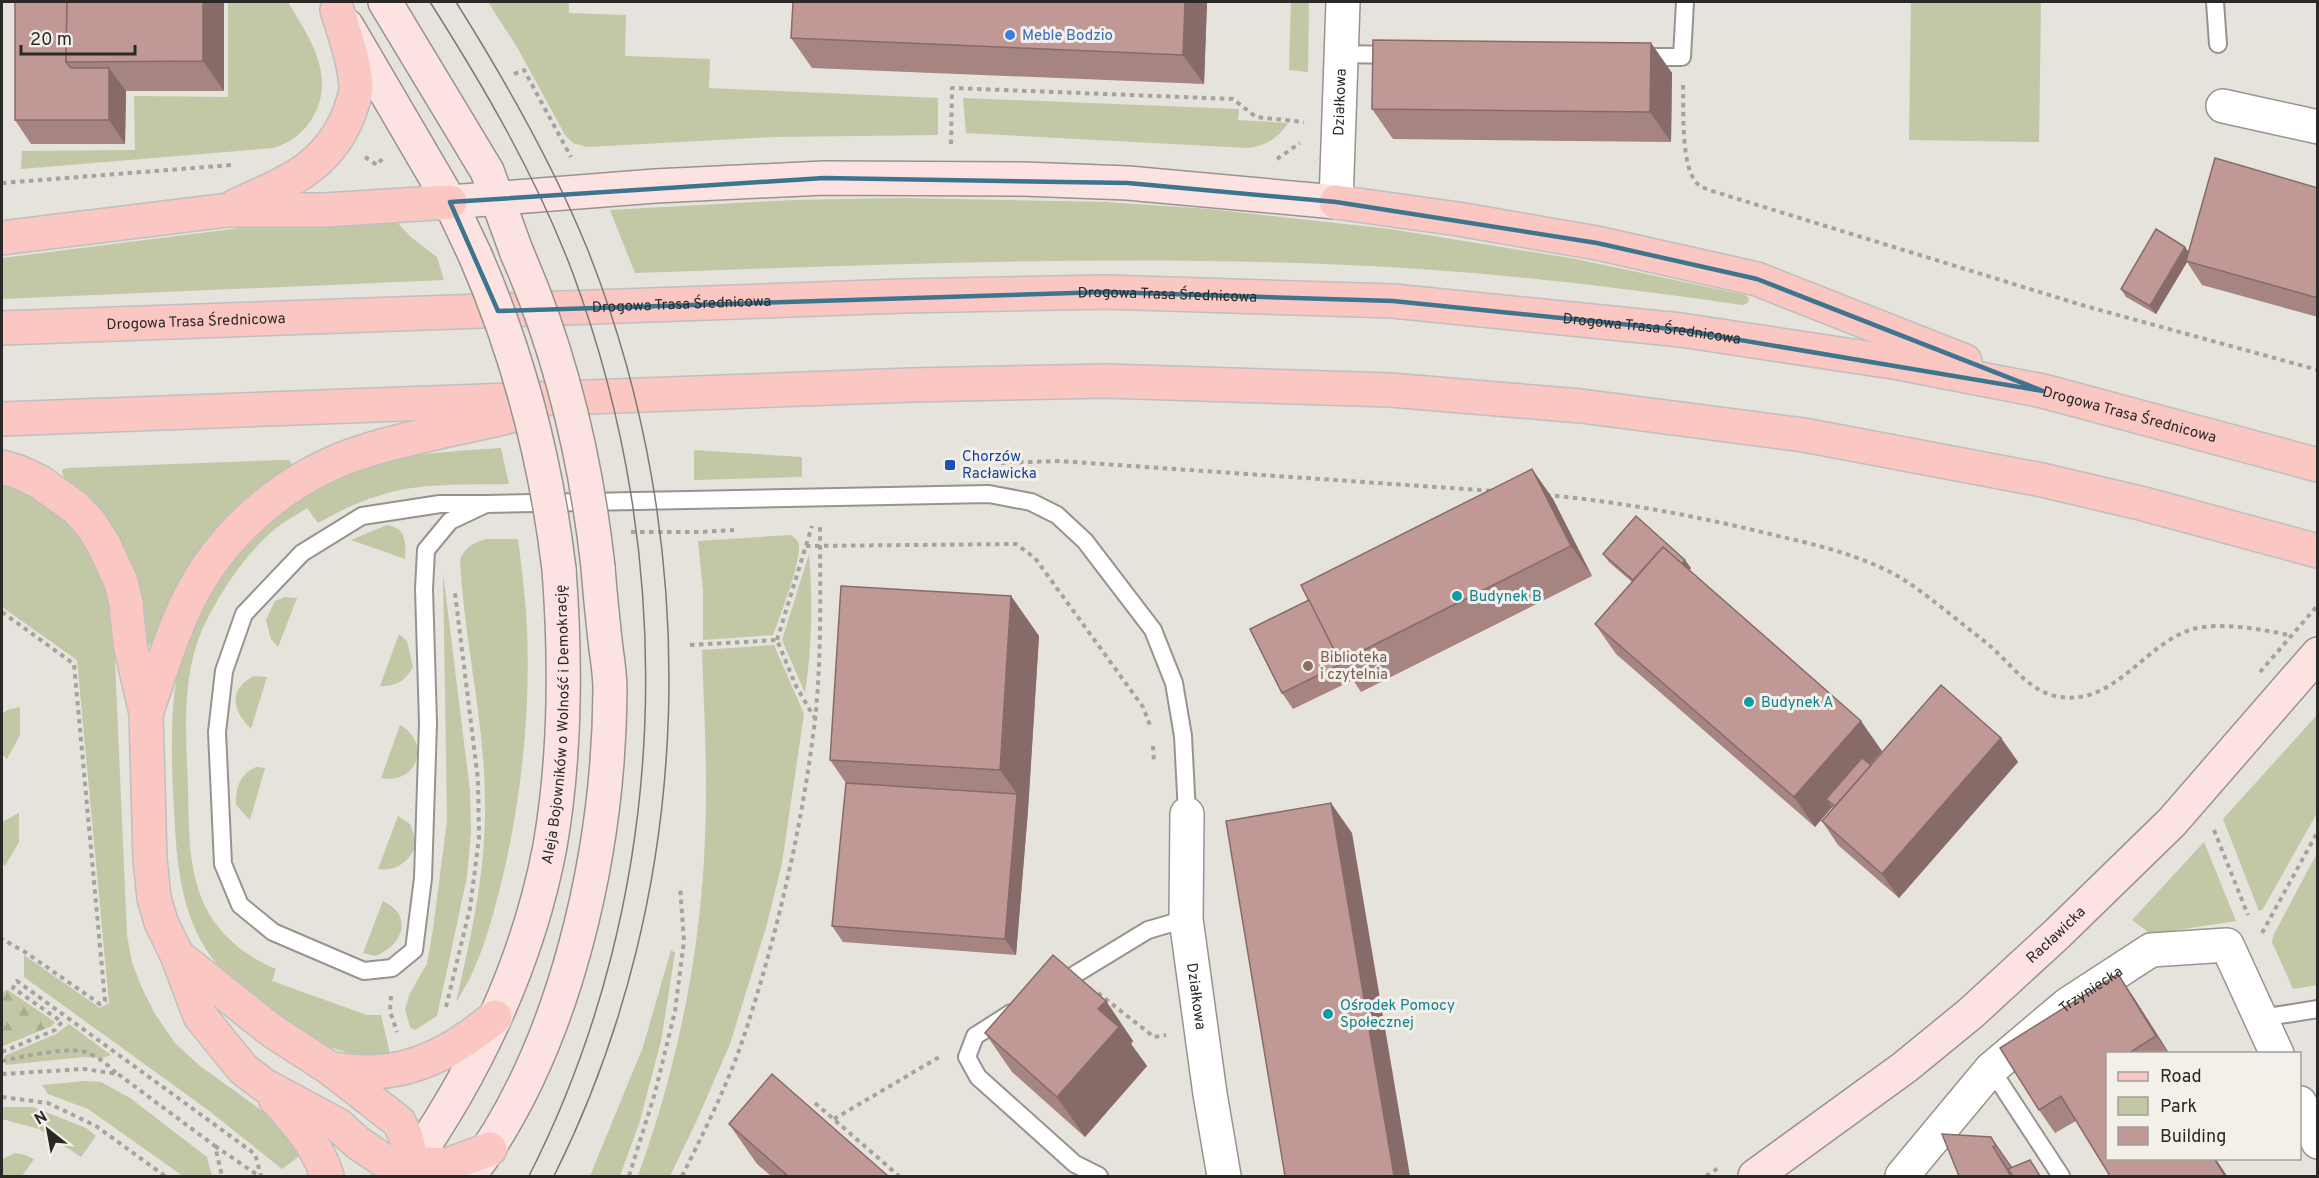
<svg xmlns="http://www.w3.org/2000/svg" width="2319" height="1178" font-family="Overpass,sans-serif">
<defs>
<pattern id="forest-firs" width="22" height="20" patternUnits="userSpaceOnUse" patternTransform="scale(1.5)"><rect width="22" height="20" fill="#c2c7a6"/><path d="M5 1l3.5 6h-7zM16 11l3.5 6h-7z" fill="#a7ab8f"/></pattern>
</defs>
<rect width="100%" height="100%" fill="#e6e2dc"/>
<g fill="#c2c7a6">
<path d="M228 2H288C298 20 312 39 318 60 331 98 311 137 273 148L21 169 22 151 135 150 134 96 228 97Z"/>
<path d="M488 2H569V13L626 15 625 56 710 59 709 88 938 98V135L774 137 587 147 573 143 565 135 517 47Z"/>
<path d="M1291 2H1309L1308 72 1289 70Z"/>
<path d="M1911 2H2041L2039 142 1909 140Z"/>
<path d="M963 98 1239 109 1238 120 1288 123C1279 138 1265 146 1248 148L966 133Z"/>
<path d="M901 198 1106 202 1209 209 1390 229 1576 259 1745 295 1749 298 1748 303 1742 305C1605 285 1465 269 1326 264 1096 255 865 265 635 273L610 210 793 200Z"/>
<path d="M390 215 412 238 437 257 444 280 2 299V258L256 226Z"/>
<path d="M501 448 509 484C466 485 419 482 378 496 357 502 338 512 318 523L307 508C297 515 286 520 276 528 245 554 219 593 202 630 181 679 186 736 188 787 189 831 187 881 213 920 228 942 251 959 276 969L272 981 367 1015H381L390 1054C343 1060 311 1041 275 1014 252 997 229 981 212 958 180 914 177 863 174 811 172 771 170 729 175 689 189 596 257 515 341 476 391 453 447 452 501 448Z"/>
<path d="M694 450 802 457V477L694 480Z"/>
<path d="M281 460H289L292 465 247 500 152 644 149 645 144 643 84 494 63 476 62 470 68 468Z"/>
<path d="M2 482C55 502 97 544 109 602 112 614 112 627 114 639L127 935 132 963 142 988 155 1014 175 1043 200 1066 275 1120 302 1154 282 1169 208 1110 24 977V955L100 1008 109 1003 77 660 2 607Z"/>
<path d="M387 525C406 528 406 542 405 559L351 540Z"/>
<path d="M791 535C795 538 799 541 799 547 800 564 780 617 773 635L703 640V590L698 541Z"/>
<path d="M486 539H518C521 563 524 587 526 612 532 702 522 800 500 888 490 927 479 968 456 1002 471 937 486 872 485 804 485 722 464 641 460 560 465 547 473 543 486 539Z"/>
<path d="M809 554C813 601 812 646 805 693L782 640Z"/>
<path d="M443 572 470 791 471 833 467 877 437 1016 415 1030 410 1027 405 1009 410 993 427 964 433 929 447 820Z"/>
<path d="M285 597 297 598 278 647 271 639 266 620 275 601Z"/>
<path d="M399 634 407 641 413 667C404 682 397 686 380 686Z"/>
<path d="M774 645 804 714 782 863 767 924 730 1044 697 1120 670 1176H638C677 1068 701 953 705 837 708 775 704 712 702 650Z"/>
<path d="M254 676 267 677 251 729C233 711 227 690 254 676Z"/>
<path d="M20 707V735L7 759 2 754V714L7 710Z"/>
<path d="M2317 715V813L2263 909 2259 911 2223 819Z"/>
<path d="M400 725C432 743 417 785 381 778Z"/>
<path d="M256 767 265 768 250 820 236 805C235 788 240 774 256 767Z"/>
<path d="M19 813V842L5 866 2 861V822Z"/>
<path d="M398 816 410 824 417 844C409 861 397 872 378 869Z"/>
<path d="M2204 842 2236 921 2151 934 2132 920Z"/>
<path d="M2317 853V985L2293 989 2272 942 2274 934Z"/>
<path d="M383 901C414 916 403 944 376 956L363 953Z"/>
<path d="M671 950 675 953 661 1041 639 1124 620 1176H590L643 1047Z"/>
<path d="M69 1024 111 1055 102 1058 83 1057 6 1065 4 1056 56 1034Z"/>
<path d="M84 1081 101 1082 130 1098 207 1157 212 1176H183L88 1109 48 1094 42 1085Z"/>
<path d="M2 1107H33L86 1128 96 1136 81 1157 39 1129 2 1119Z"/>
<path d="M16 1153 25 1155 34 1159 22 1176H2V1159Z"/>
</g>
<path fill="url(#forest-firs)" d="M7 990H8L55 1022 52 1026 3 1046V992Z"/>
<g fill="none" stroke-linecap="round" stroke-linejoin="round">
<defs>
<g id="lane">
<path d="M2215 2 2218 44"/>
<path d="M1343 54 1396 55"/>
<path d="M1641 57H1682L1685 2"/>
<path d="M440 504H486L450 521 426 550 424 589 428 723 423 878 414 950 392 968 364 971 273 932 240 905 223 864 217 732 224 671 244 614 302 553 362 516Z"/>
<path d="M486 504 989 494 1031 502 1057 515 1085 541 1153 630 1174 683 1183 736 1187 814"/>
<path d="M1056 986 1148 930 1186 919"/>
<path d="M1011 1013 975 1036 967 1057 978 1077 1075 1164 1099 1176"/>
<path d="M2261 1018 2318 1009"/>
<path d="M1991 1069 2061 1176"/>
</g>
<g id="street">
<path d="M2223 106 2318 127"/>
<path id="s1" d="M1336 202 1343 2"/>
<path id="s2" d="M1187 814 1186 919 1210 1094 1224 1176"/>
<path d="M2300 1103 2318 1142"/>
<path id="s3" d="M1902 1176 1991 1069 2068 1004 2151 950 2227 945 2277 1054"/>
</g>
<g id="secondary">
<path d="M385 2 487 171 517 253"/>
<path d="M347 26 450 202 475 255"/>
<path d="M450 202 655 186 824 178 1023 179 1128 183 1336 202"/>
<path id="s4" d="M403 1176C473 1079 528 964 550 846 566 754 566 662 559 569"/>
<path d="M469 1176C567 1046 609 850 610 690 610 676 608 662 606 649 603 622 600 594 598 567"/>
<path id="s5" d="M1755 1176 1905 1067 1971 1013 2057 934 2172 822 2318 654"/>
</g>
<g id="primary">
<path d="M1336 202 1458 219 1597 243 1757 279 1965 361"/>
<path d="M235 206C282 184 322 172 346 121 350 111 356 97 356 86 354 60 345 35 337 10"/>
<path d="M2 238 228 210H325L450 202"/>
<path id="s6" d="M2 328 902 296 1106 292 1393 301 1681 330 1899 363 2043 391 2318 465"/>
<path d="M2 419 912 385 1106 381 1390 390 1581 406 1804 435 2042 480 2144 504 2318 551"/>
<path d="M2 467 19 472 40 482 76 508 90 523 103 543 121 582 126 603 130 644 146 713 150 859 154 898 161 922 177 955 200 1016 243 1069 264 1085 338 1125 358 1143 386 1162 447 1165 490 1149"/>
<path d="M146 713C160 675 171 634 190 597 225 528 293 472 368 450 418 435 472 426 523 413"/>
<path d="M178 956 271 1030 331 1069 399 1122 406 1137 416 1176"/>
<path d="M331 1069C345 1070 359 1073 373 1072 422 1070 458 1047 495 1017"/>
<path d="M275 1098C296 1121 318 1146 327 1176"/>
</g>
</defs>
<use href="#lane" stroke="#98938e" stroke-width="20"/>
<use href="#street" stroke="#98938e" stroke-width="36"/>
<use href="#secondary" stroke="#98938e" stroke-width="36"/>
<use href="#primary" stroke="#bfbfbe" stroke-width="36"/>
<g stroke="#a6a39e" stroke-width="4" stroke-dasharray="4.5 4.5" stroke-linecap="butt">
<path d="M514 74 524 70 571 157"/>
<path d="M1683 85C1684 108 1680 171 1699 185 1706 190 1717 192 1725 195L2085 306 2318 370"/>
<path d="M951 144 952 88 1233 99 1256 117 1304 122"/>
<path d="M365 157 377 165 382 159"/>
<path d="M1277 159 1300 143"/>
<path d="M2 183 232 165"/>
<path d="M1001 463 1059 461 1494 491"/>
<path d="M1546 495C1624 502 1701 517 1778 536 1822 546 1871 558 1909 583 1936 602 1962 624 1988 644 2009 662 2028 690 2055 696 2114 709 2144 643 2193 629 2218 622 2262 629 2288 635"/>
<path d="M631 532H701L734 530"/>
<path d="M806 546 1016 544 1035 558 1143 707 1151 728"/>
<path d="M2 612 74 664 105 1001 100 1004 25 952 2 939"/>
<path d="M777 640 812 526"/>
<path d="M690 645 777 640 796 686 814 717"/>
<path d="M1153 746 1154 763"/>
<path d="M2214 830 2248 915"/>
<path d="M2262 933 2318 831"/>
<path d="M1098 993 1154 1037 1166 1035"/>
<path d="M391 996 390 1011 397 1032"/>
<path d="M446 1007 470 908 479 838 478 780 455 593"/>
<path d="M2 1052 55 1030 62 1022 13 988 17 981 255 1154 261 1176"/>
<path d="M2 1061C21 1057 62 1048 81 1051 94 1053 107 1064 116 1073"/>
<path d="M2 1074 84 1069 118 1074 215 1146 222 1176"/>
<path d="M2 1097 48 1103 96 1126 165 1176"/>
<path d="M815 1103 899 1176"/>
<path d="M834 1119 941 1056"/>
<path d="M215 1146 259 1176"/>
<path d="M629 1176 655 1093 675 1011 684 941 680 886"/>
<path d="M682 1176C704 1132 727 1086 743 1039 777 936 802 828 815 720 822 655 820 589 820 524"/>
<path d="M1706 1176 1720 1167"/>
</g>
<use href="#lane" stroke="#fff" stroke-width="16"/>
<use href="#street" stroke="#fff" stroke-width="33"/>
<use href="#secondary" stroke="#fce3e1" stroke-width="33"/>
<use href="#primary" stroke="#fac7c2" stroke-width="33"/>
<g stroke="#7d7a76" stroke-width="1.5">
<path d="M430 2C484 87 536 176 572 271 681 563 671 896 529 1176"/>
<path d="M456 2C505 80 552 162 587 248 705 544 697 890 554 1176"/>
</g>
<defs>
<g id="secondary-bridge">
<path d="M517 253C561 353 586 459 598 567"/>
<path d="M475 255C519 356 546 461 559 569"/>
</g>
</defs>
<use href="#secondary-bridge" stroke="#98938e" stroke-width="36" stroke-linecap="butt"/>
<path stroke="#a6a39e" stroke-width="4" stroke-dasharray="4.5 4.5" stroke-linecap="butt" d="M2260 672 2318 605"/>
<use href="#secondary-bridge" stroke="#fce3e1" stroke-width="33"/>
</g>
<g fill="#a58481">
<path d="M15 2H224V91H126L125 144H31L15 120Z"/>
<path d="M1207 2 1204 84 812 68 791 38Z"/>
<path d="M1651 43 1672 73 1671 142 1393 139 1372 109Z"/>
<path d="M2318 188V317L2202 285 2187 262 2156 314 2126 297 2121 289 2189 251Z"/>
<path d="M1532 469 1553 499 1592 576 1361 692 1353 680 1293 709 1282 693Z"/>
<path d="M1603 554 1691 568 1689 570 1882 751 1870 765H1871L2001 738 2018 762 1899 898 1838 845 1822 821 1833 808 1832 807 1815 827 1616 654 1595 624 1632 582 1609 562Z"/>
<path d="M1011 596 1039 636 1028 810 1016 955 843 942 832 926 846 783 830 760Z"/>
<path d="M2134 998 2169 1053H2108V1158H2215L2227 1176H2110L2076 1121 2055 1133 2039 1110Z"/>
<path d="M1106 1001 1133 1041 1131 1044 1147 1066 1085 1137 1012 1072 985 1033Z"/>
<path d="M729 1124 888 1176H771L757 1164Z"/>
<path d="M1991 1137 2012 1167 2030 1160 2036 1168 1959 1176Z"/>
</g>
<g fill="#866b69">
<path d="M203 2H224V91L203 61Z"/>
<path d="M1185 2H1207L1204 84 1183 55Z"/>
<path d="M1651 43 1672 73 1671 142 1650 112Z"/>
<path d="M109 68 126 91 125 144 109 120Z"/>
<path d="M2185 247 2191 255 2186 261 2187 262 2156 314 2150 306Z"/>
<path d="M1532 469 1553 499 1592 576 1571 546Z"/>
<path d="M1685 560 1691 568 1658 605 1652 597Z"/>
<path d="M1011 596 1039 636 1028 810 1016 955 1005 939 1017 794 1000 770Z"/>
<path d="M1861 721 1882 751 1834 805 1826 799 1832 807 1815 827 1794 797Z"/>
<path d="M2001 738 2018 762 1899 898 1882 874Z"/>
<path d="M1331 803 1352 833 1410 1176H1394Z"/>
<path d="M2118 974 2134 998 2169 1053 2156 1036Z"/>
<path d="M1106 1001 1133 1041 1131 1044 1147 1066 1085 1137 1057 1097 1098 1009Z"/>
<path d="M1991 1137 2012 1167 2017 1176 1996 1146Z"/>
<path d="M1993 1147 2013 1176H2011Z"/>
<path d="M2214 1158H2215L2227 1176H2225Z"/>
</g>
<g fill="#c09996" stroke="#866b69" stroke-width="1.5">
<path d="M15 2H67L66 62 71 68H109V120H15Z"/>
<path d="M67 2H203V61L66 62Z"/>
<path d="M793 2H1185L1183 55 791 38Z"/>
<path d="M1373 40 1651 43 1650 112 1372 109Z"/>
<path d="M2215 158 2318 188V298L2186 261Z"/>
<path d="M2156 229 2185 247 2150 306 2121 289Z"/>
<path d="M1532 469 1571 546 1340 662 1301 585Z"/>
<path d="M1636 516 1685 560 1682 564 1663 547 1633 580 1603 554Z"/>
<path d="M1663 547 1861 721 1794 797 1595 624Z"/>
<path d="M841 586 1011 596 1000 770 830 760Z"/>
<path d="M1309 600 1341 664 1282 693 1250 629Z"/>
<path d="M1941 685 2001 738 1882 874 1822 821Z"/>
<path d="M1862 758 1871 765 1835 806 1826 799Z"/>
<path d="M846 783 1017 794 1005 939 832 926Z"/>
<path d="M1331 803 1394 1176H1285L1226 821Z"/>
<path d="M1053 955 1106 1001 1098 1009 1119 1027 1057 1097 985 1033Z"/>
<path d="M2118 974 2156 1036 2129 1053H2108V1158H2214L2225 1176H2110L2061 1096 2039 1110 2000 1048Z"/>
<path d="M772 1074 888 1176H788L729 1124Z"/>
<path d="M1942 1134 1991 1137 1996 1146 1993 1147 2011 1176H1959Z"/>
<path d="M2030 1160 2040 1176H2013L2008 1169Z"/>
</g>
<path fill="none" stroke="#3d758f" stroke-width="4.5" stroke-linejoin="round" d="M824 178 1128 183 1336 202 1597 243 1757 279 2043 391 1681 330 1393 301 1106 292 498 311 450 202Z"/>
<circle fill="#3f7fe0" stroke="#f3efe9" stroke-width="2" cx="1010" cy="35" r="6"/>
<rect fill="#1a4fb4" stroke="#f3efe9" stroke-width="2" x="944" y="459" width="12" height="12" rx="3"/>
<g fill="#0f9aa8" stroke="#f3efe9" stroke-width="2">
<circle cx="1457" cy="596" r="6"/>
<circle cx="1749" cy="702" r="6"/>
<circle cx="1328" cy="1014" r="6"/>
</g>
<circle fill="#8d6e63" stroke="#f3efe9" stroke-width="2" cx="1308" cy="666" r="6"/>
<g text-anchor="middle" stroke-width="6" stroke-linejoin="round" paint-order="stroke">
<g font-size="15" fill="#366cbe" stroke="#f3efe9" text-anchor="start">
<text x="1022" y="40">Meble Bodzio</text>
</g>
<g font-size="15" fill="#2b2927" stroke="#f3efe9">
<text dy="5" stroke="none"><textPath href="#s1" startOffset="100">Działkowa</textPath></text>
<text dy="5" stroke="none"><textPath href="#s6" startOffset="1166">Drogowa Trasa Średnicowa</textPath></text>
<text dy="5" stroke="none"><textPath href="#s6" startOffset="680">Drogowa Trasa Średnicowa</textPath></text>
<text dy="5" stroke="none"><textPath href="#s6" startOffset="194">Drogowa Trasa Średnicowa</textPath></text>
<text dy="5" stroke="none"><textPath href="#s6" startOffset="1652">Drogowa Trasa Średnicowa</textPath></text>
<text dy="5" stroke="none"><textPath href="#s6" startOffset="2138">Drogowa Trasa Średnicowa</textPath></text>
<text dy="5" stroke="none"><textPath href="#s4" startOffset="486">Aleja Bojowników o Wolność i Demokrację</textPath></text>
<text dy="5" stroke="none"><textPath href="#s5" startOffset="386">Racławicka</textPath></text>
<text dy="5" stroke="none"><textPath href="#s3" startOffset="267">Trzyniecka</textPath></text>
<text dy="5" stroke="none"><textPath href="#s2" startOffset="183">Działkowa</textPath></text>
</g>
<g font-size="15" fill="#164399" stroke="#f3efe9" text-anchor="start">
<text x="962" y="461">Chorzów<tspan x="962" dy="17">Racławicka</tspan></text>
</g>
<g font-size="15" fill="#0d838f" stroke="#f3efe9" text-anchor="start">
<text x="1469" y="601">Budynek B</text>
<text x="1761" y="707">Budynek A</text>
<text x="1340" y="1010">Ośrodek Pomocy<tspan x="1340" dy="17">Społecznej</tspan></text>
</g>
<g font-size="15" fill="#785e54" stroke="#f3efe9" text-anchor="start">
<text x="1320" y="662">Biblioteka<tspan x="1320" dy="17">i czytelnia</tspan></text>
</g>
</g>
<rect width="2319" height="1178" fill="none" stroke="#2b2927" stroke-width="6"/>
<rect x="2106" y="1052" width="195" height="108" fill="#f3efe9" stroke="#a3a09b" stroke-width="1.5"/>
<rect x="2118" y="1072" width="30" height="9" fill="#fac7c2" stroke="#a3a09b" stroke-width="1.5"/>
<text x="2160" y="1082" font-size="18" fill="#2b2927">Road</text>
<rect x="2118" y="1097" width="30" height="18" fill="#c2c7a6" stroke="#a3a09b" stroke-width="1.5"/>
<text x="2160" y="1112" font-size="18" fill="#2b2927">Park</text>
<rect x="2118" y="1127" width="30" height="18" fill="#c09996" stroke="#a3a09b" stroke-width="1.5"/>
<text x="2160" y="1142" font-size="18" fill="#2b2927">Building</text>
<g transform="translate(48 1130) rotate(329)" stroke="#f3efe9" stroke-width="4.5" paint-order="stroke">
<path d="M0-4.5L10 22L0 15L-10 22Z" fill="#2b2927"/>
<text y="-9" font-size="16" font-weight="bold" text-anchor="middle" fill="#2b2927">N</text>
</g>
<path d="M21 45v9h114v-9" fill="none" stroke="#2b2927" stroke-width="3"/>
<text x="30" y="45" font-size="18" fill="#2b2927" stroke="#f3efe9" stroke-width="4.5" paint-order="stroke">20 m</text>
</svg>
